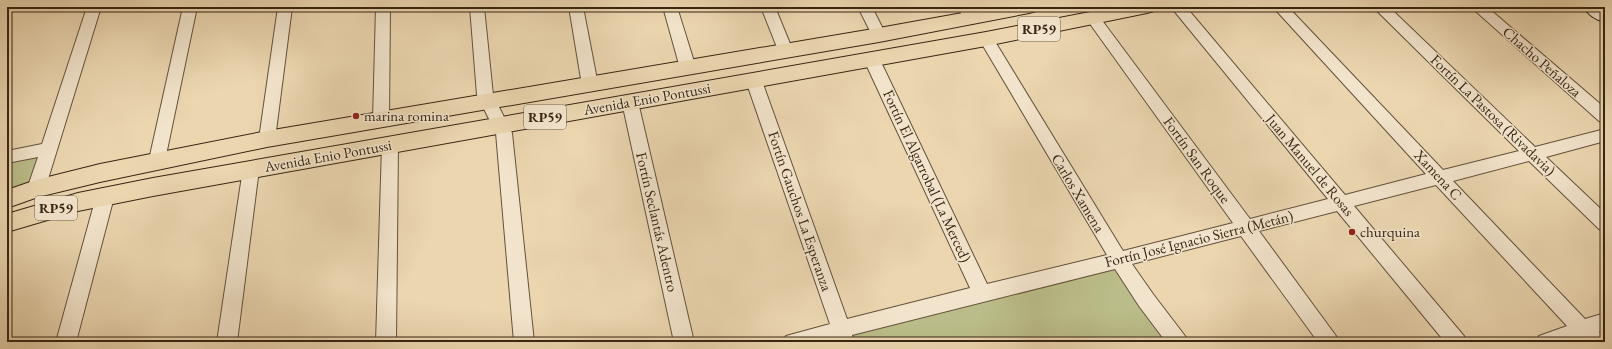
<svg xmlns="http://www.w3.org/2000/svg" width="1612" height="349" font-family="'EB Garamond',serif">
<rect width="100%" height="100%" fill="#ebd6b0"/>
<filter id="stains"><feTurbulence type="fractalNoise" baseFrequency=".005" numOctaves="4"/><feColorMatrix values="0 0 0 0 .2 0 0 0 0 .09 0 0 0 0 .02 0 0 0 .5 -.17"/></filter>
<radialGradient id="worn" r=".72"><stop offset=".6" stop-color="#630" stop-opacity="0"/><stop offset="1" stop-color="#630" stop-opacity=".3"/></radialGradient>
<g fill="#babd89" stroke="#78714e">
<path d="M45 152 32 188 7 197V159Z"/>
<path d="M1118 263 1177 342H802Z"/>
</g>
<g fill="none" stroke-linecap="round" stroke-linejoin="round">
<defs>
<g id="street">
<path d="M87 7H101L45 189 42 194 36 196 30 194 27 189 38 157 7 163V151L42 144Z"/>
<path d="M183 7H197L165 160 163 165 157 166 151 165 149 160Z"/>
<path d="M278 7H292L275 139 273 143 267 145 261 143 259 139Z"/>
<path d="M376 7H390L389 120 387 124 381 126 375 124 373 120Z"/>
<path d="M470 7H484L493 95 512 133 534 342H514L496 133 477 95Z"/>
<path d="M569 7H583L598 85 596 89 590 91 584 89 582 85Z"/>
<path d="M663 7H677L696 68 693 72 688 73 683 72 680 68Z"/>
<path d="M761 7H775L793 51 790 55 785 56 780 55Z"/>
<path d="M858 7H872L886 35 884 39 879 40 874 39Z"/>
<path d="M957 7H971L978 18 976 21 971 23 966 21Z"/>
<path d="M1171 7H1186L1345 195 1426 174 1273 7H1288L1443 170 1519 151 1373 7H1389L1535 147 1605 129V141L1546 157 1605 213V231L1599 229 1529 161 1453 181 1585 319 1605 313V329L1599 332 1603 336 1605 342H1582L1579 339 1570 342H1536L1539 336 1567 326 1436 185 1354 206 1464 336 1467 342H1445L1337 211 1259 231 1336 336 1339 342H1318L1241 236 1132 264 1153 294 1185 336 1188 342H1166L1139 306 1115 269 852 335 853 342H833V340L826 342H783L786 336 830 324 746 81 748 77 754 75 760 77 762 81 847 319 970 288 864 60 867 56 872 55 877 56 880 60 987 284 1107 255 979 39 981 35 986 34 991 35 1123 251 1233 223 1088 21 1086 18 1088 15 1093 13 1098 15 1250 219 1328 199Z"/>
<path d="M1471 7H1487L1605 108V123L1599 121Z"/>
<path d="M630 96 636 98 638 102 694 342H674L622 102 624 98Z"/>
<path d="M390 139 396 141 398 145 396 342H376L382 145 384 141Z"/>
<path d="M251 162 257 164 259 169 237 342H217L243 169 245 164Z"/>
<path d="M105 190 111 192 114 197 76 342H56L96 197 99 192Z"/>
</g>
<path id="secondary" d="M1584 7H1605V22C1596 20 1588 15 1584 7Z"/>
<g id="primary">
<path d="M996 7H1038L1036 11 1029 13 879 42 267 147 100 182 38 197 7 208V190L36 180 100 164 267 131 879 28Z"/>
<path d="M1116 7H1156L1154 11 1147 13 986 46 153 196 78 211 7 232V214L78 193 153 178 986 32Z"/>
</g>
</defs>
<use href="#street" stroke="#64513a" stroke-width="2"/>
<use href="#secondary" stroke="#372513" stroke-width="2"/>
<use href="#primary" stroke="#372513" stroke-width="2"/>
<use href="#street" fill="#f2e4cc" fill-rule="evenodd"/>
<use href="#secondary" fill="#f2e4cc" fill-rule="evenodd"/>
<use href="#primary" fill="#ebd6b0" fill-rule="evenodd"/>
</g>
<g fill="#8f2418" stroke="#f2e4cc" stroke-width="1.5">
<circle cx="356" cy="116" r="4"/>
<circle cx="1352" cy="232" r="4"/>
</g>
<g text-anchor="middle" stroke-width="3" stroke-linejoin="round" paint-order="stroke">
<g fill="#f2e4cc" stroke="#6f5e4a" stroke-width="1">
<rect x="1018" y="17" width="42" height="24" rx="3"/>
<rect x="524" y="105" width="42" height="24" rx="3"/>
<rect x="35" y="196" width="42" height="24" rx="3"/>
</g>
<g font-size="14" font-weight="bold" fill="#372513">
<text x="1039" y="34">RP59</text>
<text x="545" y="122">RP59</text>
<text x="56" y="213">RP59</text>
</g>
<g font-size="15" fill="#372513" stroke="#f2e4cc">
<text transform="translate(1542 62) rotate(41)" y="5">Chacho Peñaloza</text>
<text transform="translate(647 99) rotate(-10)" y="5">Avenida Enio Pontussi</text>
<text transform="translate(1493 115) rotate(44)" y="5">Fortín La Pastosa (Rivadavia)</text>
<text transform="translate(328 156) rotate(-10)" y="5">Avenida Enio Pontussi</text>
<text transform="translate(1197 160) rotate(54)" y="5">Fortín San Roque</text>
<text transform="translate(1310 165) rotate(50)" y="5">Juan Manuel de Rosas</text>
<text transform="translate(1438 175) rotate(47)" y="5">Xamena C</text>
<text transform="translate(927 176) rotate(65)" y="5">Fortín El Algarrobal (La Merced)</text>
<text transform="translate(1078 193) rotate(59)" y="5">Carlos Xamena</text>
<text transform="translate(800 211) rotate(71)" y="5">Fortín Gauchos La Esperanza</text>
<text transform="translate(657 222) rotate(77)" y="5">Fortín Seclantás Adentro</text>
<text transform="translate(1199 239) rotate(-14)" y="5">Fortín José Ignacio Sierra (Metán)</text>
</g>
<g font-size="15" fill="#372513" stroke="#f2e4cc" text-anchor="start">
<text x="364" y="121">marina romina</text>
<text x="1360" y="237">churquina</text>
</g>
</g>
<rect width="1612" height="349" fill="none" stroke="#ebd6b0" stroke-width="24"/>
<rect x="8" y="8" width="1596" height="333" fill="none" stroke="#372513" stroke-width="2"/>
<rect x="12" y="12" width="1588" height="325" fill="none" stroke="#372513"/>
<rect width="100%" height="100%" filter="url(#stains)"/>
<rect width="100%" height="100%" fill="url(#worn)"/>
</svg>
